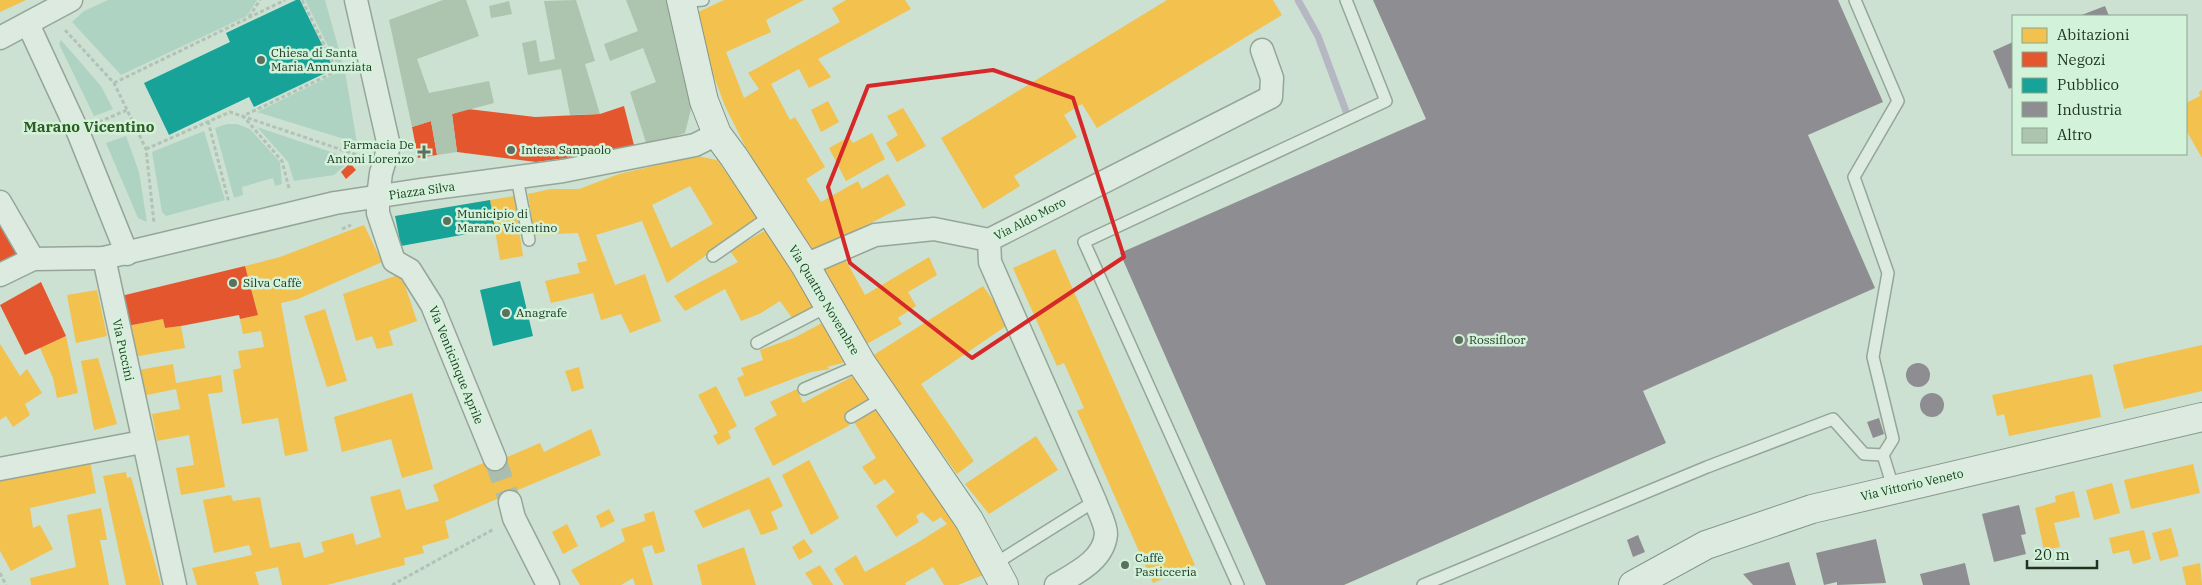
<svg xmlns="http://www.w3.org/2000/svg" width="2202" height="585" font-family="'IBM Plex Serif',serif">
<rect width="100%" height="100%" fill="#cce1d1"/>
<g fill="#afd3c3">
<path d="M108 0H257L247 16 121 75 72 22 84 11Z"/>
<path d="M305 0H325L339 50 331 52Z"/>
<path d="M61 40 101 86 113 109 94 116 59 44Z"/>
<path d="M340 56 345 71 357 143 257 112 339 72 334 58Z"/>
<path d="M227 124H237L250 129 280 162 282 184 275 186 273 178 242 187 243 195 234 198 215 128Z"/>
<path d="M257 127 352 159 334 175 294 181 288 162Z"/>
<path d="M204 131 225 200 166 216 162 212 152 152Z"/>
<path d="M126 136 139 172 147 222 138 218 106 143Z"/>
</g>
<g fill="#f2c14e" fill-rule="evenodd">
<path d="M0 0H26L0 12Z"/>
<path d="M724 0H804L766 20 771 32 726 52 744 98 759 89 748 73 840 22 832 8 846 0H905L911 9 818 59 831 77 809 88 799 69 771 84 790 120 795 117 825 167 806 179 821 202 858 181 862 189 888 174 906 205 812 253 745 146 725 106 706 56 696 13Z"/>
<path d="M1167 0H1273L1282 15 1097 128 1082 104 1064 115 1077 137 1014 176 1020 186 983 209 941 138Z"/>
<path d="M2202 90V158L2186 130V103L2200 96 2199 92Z"/>
<path d="M828 101 839 122 821 132 811 110Z"/>
<path d="M903 108 926 146 897 162 886 143 898 135 887 116Z"/>
<path d="M872 133 885 159 846 181 829 148 849 137 853 143Z"/>
<path d="M697 156 717 160 760 217 667 283 642 221 596 235 615 285 645 274 661 321 630 333 621 314 601 320 593 293 551 303 545 281 580 273 577 263 587 261 578 233 534 235 528 194 551 189H579L619 174ZM690 186 713 224 671 248 652 205Z"/>
<path d="M514 196 523 256 500 260 490 200Z"/>
<path d="M364 225 382 262 298 299 281 303 308 451 285 456 278 418 242 424 233 370 241 368 238 351 264 347 261 331 243 334 240 319 258 315 245 266 280 257Z"/>
<path d="M769 228 819 307 795 322 780 301 759 314 741 321 725 289 685 311 674 296 738 262 730 251Z"/>
<path d="M1055 249 1195 565 1153 583 1077 411 1084 408 1064 363 1057 366 1013 268Z"/>
<path d="M843 255 865 295 929 257 937 275 908 292 916 306 898 318 902 324 865 345 821 270Z"/>
<path d="M401 274 417 321 389 331 393 345 377 349 372 336 356 341 343 294Z"/>
<path d="M983 286 1009 324 921 384 974 461 957 474 872 356Z"/>
<path d="M97 290 107 336 76 343 67 295Z"/>
<path d="M325 309 347 381 327 387 304 316Z"/>
<path d="M163 319 165 328 181 326 185 348 133 357 127 326Z"/>
<path d="M824 322 846 362 827 367 830 369 811 372 745 397 737 378 744 375 741 368 763 360 760 350 794 338Z"/>
<path d="M66 336 78 393 57 398 53 378 40 348Z"/>
<path d="M0 344 20 376 27 369 42 393 25 404 30 415 13 427 6 416 0 420Z"/>
<path d="M2202 345V391L2124 409 2113 365Z"/>
<path d="M98 358 117 424 94 430 81 361Z"/>
<path d="M173 364 176 383 221 375 223 392 208 394 225 487 181 495 176 468 194 465 189 435 157 441 152 414 180 409 176 389 142 396 138 370Z"/>
<path d="M579 367 584 388 572 392 565 371Z"/>
<path d="M861 372 931 477 983 575 958 585H944L933 567 905 583 906 585H844L834 569 856 555 865 572 917 543 947 524 941 517 933 522 922 512 916 516 919 522 896 537 876 506 895 492 885 479 875 485 862 467 876 458 853 420 876 399 845 416 850 425 773 466 754 428 777 415 770 402 797 389 803 403Z"/>
<path d="M2092 374 2101 417 2009 436 2004 414 1997 416 1992 395Z"/>
<path d="M716 386 737 426 728 431 731 438 718 445 713 436 718 433 698 395Z"/>
<path d="M412 393 433 469 402 478 391 439 342 452 334 417Z"/>
<path d="M591 429 601 455 445 521 449 538 422 546 424 553 404 558 405 565 327 585H282L278 567 255 572 259 585H197L192 568 252 555 249 545 214 553 203 500 231 495 233 501 260 497 270 548 300 542 304 558 324 552 321 542 353 533 356 545 381 537 370 497 400 489 406 510 439 501 433 485 490 460 491 464 540 443 544 452Z"/>
<path d="M1036 436 1058 470 989 514 965 484Z"/>
<path d="M89 456 96 493 30 508 33 528 40 525 53 549 11 571 0 551V476Z"/>
<path d="M809 460 839 518 811 535 782 475Z"/>
<path d="M2193 464 2200 493 2131 509 2124 480Z"/>
<path d="M126 472 127 478 131 477 161 585H126L103 476Z"/>
<path d="M769 477 783 506 771 512 778 529 761 535 749 509 703 528 694 511Z"/>
<path d="M2112 483 2120 513 2094 520 2086 490Z"/>
<path d="M2074 491 2080 517 2054 523 2060 547 2044 550 2035 508 2056 502 2055 496Z"/>
<path d="M101 508 107 540H100L109 585H31L30 578 76 567 67 515Z"/>
<path d="M609 509 615 521 601 528 596 516Z"/>
<path d="M654 511 665 551 655 554 652 545 642 548 653 585H635L633 578 621 585H580L571 570 625 541 621 529 645 521 644 514Z"/>
<path d="M567 524 578 546 563 554 552 532Z"/>
<path d="M2171 528 2179 556 2160 561 2152 533Z"/>
<path d="M2144 530 2151 559 2133 564 2129 550 2113 554 2109 538Z"/>
<path d="M804 539 813 552 799 560 792 547Z"/>
<path d="M744 547 756 585H702L697 565Z"/>
<path d="M2200 563 2202 585H2186L2182 567Z"/>
<path d="M820 565 833 585H813L805 573Z"/>
</g>
<g fill="#e4572e">
<path d="M624 106 635 149 536 162 457 152 452 114 468 109 535 117 600 114Z"/>
<path d="M431 121 437 155 418 158 412 127Z"/>
<path d="M350 163 356 170 346 179 341 172Z"/>
<path d="M0 218 21 255 0 265Z"/>
<path d="M245 266 258 315 240 319 239 315 181 326 165 328 163 319 127 326 121 296Z"/>
<path d="M41 282 66 336 25 355 0 305Z"/>
</g>
<g fill="#17a398">
<path d="M296 0H300L334 69 254 107 249 97 169 135 144 83 230 42 226 33Z"/>
<path d="M490 200 495 229 401 246 395 216Z"/>
<path d="M520 281 533 336 493 346 480 290Z"/>
</g>
<g fill="#8d8d92">
<path d="M1373 0H1838L1883 102 1808 135 1875 288 1643 391 1666 443 1344 585H1266L1120 253 1426 119Z"/>
<path d="M2105 6 2109 16H2079Z"/>
<path d="M2013 42V87L2009 89 1993 51Z"/>
<circle cx="1918" cy="375" r="12"/>
<circle cx="1932" cy="405" r="12"/>
<path d="M1879 418 1884 434 1873 438 1867 422Z"/>
<path d="M2019 505 2026 534 2021 535 2026 554 1994 562 1982 514Z"/>
<path d="M1638 535 1645 552 1633 557 1627 540Z"/>
<path d="M1876 539 1886 583 1837 585V582L1824 585 1816 553Z"/>
<path d="M1789 562 1796 585H1753L1743 574Z"/>
<path d="M1965 563 1970 585H1923L1920 574Z"/>
</g>
<g fill="none" stroke-linecap="round" stroke-linejoin="round">
<path stroke="#b5b7c3" stroke-width="7" d="M1298 0 1318 36 1347 114"/>
</g>
<g fill="#adc4af">
<path d="M443 0H466L479 36 417 59 429 93 489 81 494 103 452 114 457 152 437 155 431 121 412 127 389 20Z"/>
<path d="M576 0 595 61 585 64 600 114 570 115 561 69 528 75 522 43 536 40 540 62 555 59 544 1Z"/>
<path d="M626 0H667L692 105 685 133 647 146 630 92 656 82 643 48 610 61 604 44 638 31Z"/>
<path d="M509 1 512 14 491 18 489 6Z"/>
</g>
<g fill="none" stroke-linecap="round" stroke-linejoin="round">
<path stroke="#a9bead" stroke-width="22" stroke-dasharray="22 11" stroke-linecap="butt" d="M495 459 510 502"/>
<defs>
<g id="lane">
<path d="M1855 0 1898 101 1854 177 1888 273 1873 357 1893 439 1883 455 1894 490"/>
<path d="M681 2 703 0"/>
<path d="M517 178 529 240"/>
<path d="M713 256 772 215"/>
<path d="M757 343 828 306"/>
<path d="M804 389 862 364"/>
<path d="M851 417 878 401"/>
<path d="M993 565 1095 501"/>
<path d="M1238 585 1084 242 1386 101 1346 0"/>
<path d="M1423 585 1707 467 1833 419 1864 454 1883 455"/>
</g>
<g id="street">
<path d="M356 0 389 146 381 173 378 197V213L394 261 410 270 432 305 495 459"/>
<path d="M28 24 78 132 127 254"/>
<path d="M0 38 71 0"/>
<path d="M0 202 33 259"/>
<path d="M104 258 175 585"/>
<path d="M805 265 875 235 934 229 989 240"/>
<path d="M0 275 33 259 104 258 335 203 420 190 563 171 695 145 717 134"/>
<path d="M0 469 142 442"/>
<path d="M510 502 514 518 548 585"/>
<path d="M1056 585C1076 573 1104 560 1106 534 1106 524 1098 510 1095 501L990 262 989 240 1271 97 1272 78 1262 50"/>
</g>
<g id="secondary">
<path d="M681 0 704 101 717 134 734 157 805 265 862 364 969 520 1004 585"/>
<path d="M1633 585 1706 545 1812 509 2202 417"/>
</g>
</defs>
<use href="#lane" stroke="#95a698" stroke-width="14"/>
<use href="#street" stroke="#95a698" stroke-width="25"/>
<use href="#secondary" stroke="#859688" stroke-width="30"/>
<g stroke="#b3c2b7" stroke-width="3" stroke-dasharray="4 2.5" stroke-linecap="butt">
<path d="M249 17 260 0"/>
<path d="M65 30 114 83 146 149 154 223"/>
<path d="M331 56 343 50"/>
<path d="M114 83 285 0"/>
<path d="M208 121 229 203"/>
<path d="M99 122 127 110"/>
<path d="M146 149 230 112 363 157"/>
<path d="M289 188 282 161 243 116 337 71 302 0"/>
<path d="M342 229 351 225"/>
<path d="M0 573 6 585"/>
<path d="M392 585 494 529"/>
</g>
<use href="#lane" stroke="#dceae0" stroke-width="11"/>
<use href="#street" stroke="#dceae0" stroke-width="22"/>
<use href="#secondary" stroke="#dceae0" stroke-width="28"/>
</g>
<path fill="none" stroke="#d62828" stroke-width="4" stroke-linejoin="round" d="M993 70 1073 98 1124 257 972 358 850 263 828 187 868 86Z"/>
<g fill="#5b715d" stroke="#d2f2da" stroke-width="2">
<circle cx="261" cy="60" r="5"/>
<circle cx="511" cy="150" r="5"/>
<path d="M421.5 144.5h5v5h5v5h-5v5h-5v-5h-5v-5h5z"/>
<circle cx="447" cy="221" r="5"/>
<circle cx="233" cy="283" r="5"/>
<circle cx="506" cy="313" r="5"/>
<circle cx="1459" cy="340" r="5"/>
<circle cx="1125" cy="565" r="5"/>
</g>
<g text-anchor="middle" stroke-width="5" stroke-linejoin="round" paint-order="stroke">
<g font-size="12" fill="#1e341f" stroke="#d2f2da" text-anchor="start">
<text x="271" y="57">Chiesa di Santa<tspan x="271" dy="14">Maria Annunziata</tspan></text>
<text x="414" y="149" text-anchor="end">Farmacia De<tspan x="414" dy="14">Antoni Lorenzo</tspan></text>
<text x="521" y="154">Intesa Sanpaolo</text>
<text x="457" y="218">Municipio di<tspan x="457" dy="14">Marano Vicentino</tspan></text>
<text x="243" y="287">Silva Caffè</text>
<text x="516" y="317">Anagrafe</text>
<text x="1469" y="344">Rossifloor</text>
<text x="1135" y="562">Caffè<tspan x="1135" dy="14">Pasticceria</tspan></text>
</g>
<g font-size="12" fill="#1e341f" stroke="#d2f2da">
<text transform="translate(422 191) rotate(-8)" y="4">Piazza Silva</text>
<text transform="translate(1030 219) rotate(-27)" y="4">Via Aldo Moro</text>
<text transform="translate(824 300) rotate(59)" y="4">Via Quattro Novembre</text>
<text transform="translate(123 350) rotate(78)" y="4">Via Puccini</text>
<text transform="translate(456 365) rotate(68)" y="4">Via Venticinque Aprile</text>
<text transform="translate(1912 485) rotate(-13)" y="4">Via Vittorio Veneto</text>
</g>
<g font-size="15" font-weight="bold" fill="#2f5c21" stroke="#d2f2da">
<text x="89" y="132">Marano Vicentino</text>
</g>
</g>
<rect x="2012" y="15" width="175" height="140" fill="#d2f2da" stroke="#8aa68f"/>
<rect x="2022" y="28" width="25" height="15" fill="#f2c14e" stroke="#8aa68f"/>
<text x="2057" y="40" font-size="15" fill="#1e341f">Abitazioni</text>
<rect x="2022" y="52" width="25" height="15" fill="#e4572e" stroke="#8aa68f"/>
<text x="2057" y="65" font-size="15" fill="#1e341f">Negozi</text>
<rect x="2022" y="78" width="25" height="15" fill="#17a398" stroke="#8aa68f"/>
<text x="2057" y="90" font-size="15" fill="#1e341f">Pubblico</text>
<rect x="2022" y="102" width="25" height="15" fill="#8d8d92" stroke="#8aa68f"/>
<text x="2057" y="115" font-size="15" fill="#1e341f">Industria</text>
<rect x="2022" y="128" width="25" height="15" fill="#adc4af" stroke="#8aa68f"/>
<text x="2057" y="140" font-size="15" fill="#1e341f">Altro</text>
<path d="M2027 560v8h70v-8" fill="none" stroke="#1e341f" stroke-width="2.5"/>
<text x="2034" y="560" font-size="15" fill="#1e341f" stroke="#d2f2da" stroke-width="4" paint-order="stroke">20 m</text>
</svg>
